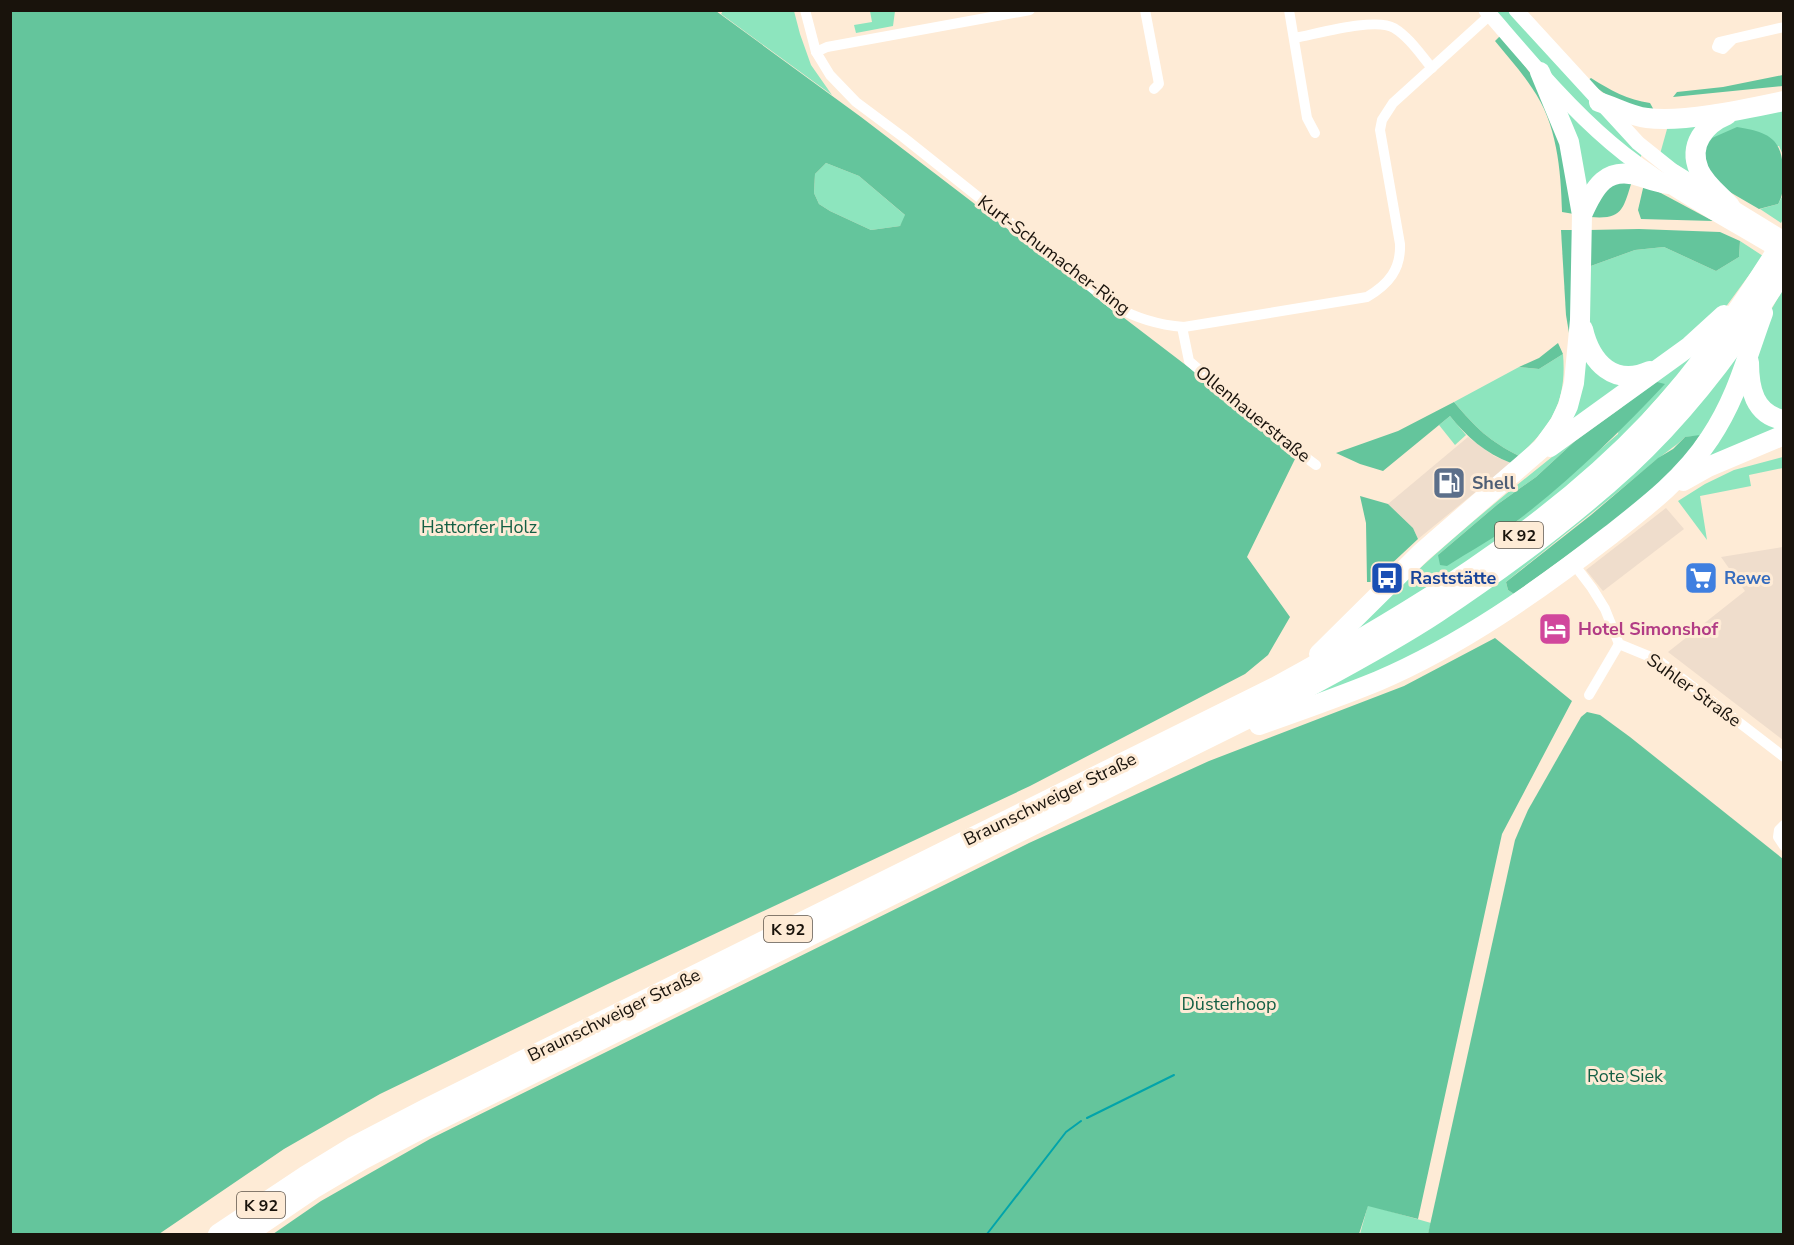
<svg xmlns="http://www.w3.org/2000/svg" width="1794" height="1245" font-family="'Nunito Sans',sans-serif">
<rect width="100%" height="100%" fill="#feebd6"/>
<g fill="#efddcc">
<path d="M1468 437 1494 456 1511 463 1418 539 1413 528 1388 504Z"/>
<path d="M1666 508 1684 529 1603 591 1586 570Z"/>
<path d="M1783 547H1784L1783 740 1668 652 1745 591 1721 557Z"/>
</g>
<g fill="#8de5be" fill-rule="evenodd">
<path d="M723 11H794L800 34 811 65 832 95 721 14Z"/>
<path d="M870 11H895L893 26 856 33 854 25 872 22Z"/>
<path d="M1493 11H1509L1642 153 1640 160 1585 113Z"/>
<path d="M1556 96 1632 164 1585 198Z"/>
<path d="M1783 109V155L1779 146 1700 156V151L1724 120Z"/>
<path d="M1709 118 1699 179 1660 154 1669 122Z"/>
<path d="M826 163 859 176 906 216 900 226 871 230 830 211 819 204 814 193 815 174Z"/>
<path d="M1783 195V219L1781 223 1760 209 1778 204Z"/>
<path d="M1740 241 1763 256 1725 308 1644 369 1612 367 1590 338 1588 267 1635 250 1664 247 1716 271 1739 257Z"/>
<path d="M1783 289V416L1769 410 1754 381 1761 337 1771 310Z"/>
<path d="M1718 330 1612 449 1509 534 1343 643C1456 525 1589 428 1718 330ZM1622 407 1618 434 1516 522 1438 555 1498 504 1536 477 1575 441Z"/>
<path d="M1747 334 1751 335C1738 372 1726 407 1704 438 1676 479 1637 508 1599 538 1505 609 1406 668 1294 705L1293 703C1413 638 1534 564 1634 469 1676 429 1715 382 1747 334ZM1700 436 1681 465 1654 491 1537 580 1514 594 1508 590 1506 582C1553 543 1602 506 1649 466 1661 455 1674 448 1685 437Z"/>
<path d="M1582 352 1634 381 1564 425Z"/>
<path d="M1563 354C1567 401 1552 425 1519 456 1488 440 1477 429 1454 402L1519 367 1539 369Z"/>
<path d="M1745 383 1783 426 1694 470Z"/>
<path d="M1450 416 1466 435 1455 445 1439 425Z"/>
<path d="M1783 457V468L1749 475 1751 486 1700 496 1707 540 1678 501 1705 484 1734 470Z"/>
<path d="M1368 1205 1431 1223 1428 1234H1360Z"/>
</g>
<g fill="#64c59c" fill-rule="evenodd">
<path d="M10 11H716L861 117 1204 379 1267 432 1295 459 1247 557 1290 617 1268 655 1245 674 1030 786 610 983 380 1094 284 1149 159 1234H11ZM826 163 859 176 905 215 900 226 871 230 830 211 819 204 814 193 815 174Z"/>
<path d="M1501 35 1540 86 1555 115 1574 214 1562 212C1561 170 1557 123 1532 88 1521 71 1507 56 1495 41Z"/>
<path d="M1783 75V86L1673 97 1677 92 1723 87Z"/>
<path d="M1591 78C1610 90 1628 100 1650 103L1655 112 1618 103 1587 81Z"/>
<path d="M1737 127C1768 132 1783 138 1783 173 1783 185 1784 194 1778 204L1759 209 1716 184 1700 156 1712 138Z"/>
<path d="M1632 181C1623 209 1623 220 1590 217L1607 184Z"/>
<path d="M1644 184 1713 221 1641 219 1638 210Z"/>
<path d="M1639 229 1720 232 1740 241 1739 257 1716 271 1664 247 1635 250 1588 267 1589 230Z"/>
<path d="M1561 230H1575L1572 351 1566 315Z"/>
<path d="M1558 343 1563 354 1539 369 1519 367 1539 358Z"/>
<path d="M1657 382 1665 384C1619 433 1570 480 1517 521 1495 538 1470 551 1447 566L1440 565 1438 555 1498 504 1536 477 1575 441Z"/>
<path d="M1454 402C1477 429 1488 440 1519 456L1511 463C1485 453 1467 437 1450 416L1383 471 1360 464 1336 453 1398 431Z"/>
<path d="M1700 435 1681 465 1611 524 1514 594 1508 590 1506 582 1591 515 1658 458 1673 449 1685 437Z"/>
<path d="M1360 496 1388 504 1413 528 1418 539 1372 582H1367L1366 523Z"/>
<path d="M1495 638 1572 701 1502 834 1418 1219 1368 1206 1359 1234H273L321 1201 430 1139 1029 843 1209 761 1404 686Z"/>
<path d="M1587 712 1600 715 1630 737 1783 859V1234H1428L1515 840 1528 810 1581 717Z"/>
</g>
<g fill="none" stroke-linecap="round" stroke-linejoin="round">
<g stroke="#02a4aa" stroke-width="2">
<path d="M1087 1118 1174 1075"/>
<path d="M987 1234 1066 1132 1081 1121"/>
</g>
<g stroke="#fff" stroke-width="10">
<path d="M805 10 816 52 830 75 856 102 903 137 1115 306C1137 319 1159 325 1184 327L1367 297C1389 284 1401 269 1400 244L1380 130 1382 120 1393 103 1490 15"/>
<path d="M1145 10 1159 84 1154 89"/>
<path d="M1289 10 1307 118 1315 133"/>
<path d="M1294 38C1317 34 1375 17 1394 28 1409 37 1421 55 1432 68"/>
<path d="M1732 40 1723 49 1717 47 1719 42 1784 27"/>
<path d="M816 52 827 47 1030 10"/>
<path d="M1182 327 1189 361 1269 430 1316 465"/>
<path d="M1573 563 1592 588 1605 609 1619 644 1658 660 1784 757"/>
<path d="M1589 695 1619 644"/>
<path d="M1784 825 1779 830 1778 837 1784 846"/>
</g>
<g stroke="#fff" stroke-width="15">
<path d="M1486 10C1526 56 1565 104 1611 143 1660 185 1728 220 1784 254"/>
<path d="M1516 10 1638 143 1673 171 1784 239"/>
</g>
<g stroke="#fff" stroke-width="20">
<path d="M1599 102C1615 107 1630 116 1647 118 1683 123 1746 109 1784 101"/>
<path d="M1727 115C1705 124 1688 145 1699 170 1705 184 1720 195 1730 206"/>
<path d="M1582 215C1594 188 1606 164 1642 177 1651 180 1659 183 1669 184"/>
<path d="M1583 329C1591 363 1614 387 1650 371"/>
<path d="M1749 362C1749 388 1754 415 1784 420"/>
<path d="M1550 447 1690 346 1724 315"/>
<path d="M1683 481 1708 467 1784 435"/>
<path d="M1319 654 1421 553 1542 448 1560 423 1568 406 1574 383 1580 320 1582 215 1569 142 1540 72"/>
<path d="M1259 725C1299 711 1339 697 1378 681 1462 645 1538 591 1609 536 1646 507 1684 478 1710 438 1737 398 1747 356 1763 313"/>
<path d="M218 1234 305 1176 354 1146 427 1108 1275 687C1407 615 1545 532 1649 422 1701 367 1744 303 1784 239"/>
<path d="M247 1234 313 1189 362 1160 429 1125 1283 701C1334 673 1387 646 1437 613 1503 569 1569 520 1628 466 1689 410 1740 341 1784 270"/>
</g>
</g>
<defs>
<symbol id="fuel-square" viewBox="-11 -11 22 22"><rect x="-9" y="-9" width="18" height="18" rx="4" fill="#5c6f8a" stroke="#feebd6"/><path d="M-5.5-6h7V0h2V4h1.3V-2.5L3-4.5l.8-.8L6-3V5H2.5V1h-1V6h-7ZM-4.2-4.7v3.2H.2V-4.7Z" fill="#fff"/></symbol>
<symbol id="bus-square" viewBox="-11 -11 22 22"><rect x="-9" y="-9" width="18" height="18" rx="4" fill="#1a4fb4" stroke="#feebd6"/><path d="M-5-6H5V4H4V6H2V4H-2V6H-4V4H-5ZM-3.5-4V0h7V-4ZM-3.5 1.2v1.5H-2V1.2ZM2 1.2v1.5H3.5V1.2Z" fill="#fff"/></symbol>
<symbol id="supermarket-square" viewBox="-11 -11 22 22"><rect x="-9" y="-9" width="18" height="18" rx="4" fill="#3f7fe0" stroke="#feebd6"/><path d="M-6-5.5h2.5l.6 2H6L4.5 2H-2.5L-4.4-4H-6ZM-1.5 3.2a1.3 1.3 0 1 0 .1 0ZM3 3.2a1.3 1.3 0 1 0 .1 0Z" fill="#fff"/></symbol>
<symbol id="hotel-square" viewBox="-11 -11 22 22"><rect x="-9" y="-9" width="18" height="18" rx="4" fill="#d1479c" stroke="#feebd6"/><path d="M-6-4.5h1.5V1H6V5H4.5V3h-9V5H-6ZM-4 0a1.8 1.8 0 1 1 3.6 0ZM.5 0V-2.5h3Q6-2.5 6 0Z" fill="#fff"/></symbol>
</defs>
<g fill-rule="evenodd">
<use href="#fuel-square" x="1430" y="464" width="38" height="38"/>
<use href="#bus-square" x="1368" y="559" width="38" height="38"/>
<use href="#supermarket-square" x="1682" y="559" width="38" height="38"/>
<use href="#hotel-square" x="1536" y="610" width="38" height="38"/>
</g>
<g text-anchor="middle" stroke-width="6" stroke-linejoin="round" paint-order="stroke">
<g fill="#feebd6" stroke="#5e5449" stroke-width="1.5">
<rect x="1495" y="522" width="48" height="26" rx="4.5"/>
<rect x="764" y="916" width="48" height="26" rx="4.5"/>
<rect x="237" y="1192" width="48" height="26" rx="4.5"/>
</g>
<g font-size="16" font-weight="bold" fill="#19130c">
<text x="1519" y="541">K 92</text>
<text x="788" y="935">K 92</text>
<text x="261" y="1211">K 92</text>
</g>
<g font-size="18" fill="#19130c" stroke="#feebd6">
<text transform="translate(1054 255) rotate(37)" y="6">Kurt-Schumacher-Ring</text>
<text transform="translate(1253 414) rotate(39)" y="6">Ollenhauerstraße</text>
<text transform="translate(1694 690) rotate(36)" y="6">Suhler Straße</text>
<text transform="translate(1050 799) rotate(-26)" y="6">Braunschweiger Straße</text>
<text transform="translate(614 1015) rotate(-26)" y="6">Braunschweiger Straße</text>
</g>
<g font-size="18" font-weight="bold" fill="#4e5e75" stroke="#feebd6" text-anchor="start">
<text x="1472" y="489">Shell</text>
</g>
<g font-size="18" fill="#135f44" stroke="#feebd6">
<text x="479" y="533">Hattorfer Holz</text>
<text x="1229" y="1010">Düsterhoop</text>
<text x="1625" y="1082">Rote Siek</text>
</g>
<g font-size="18" font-weight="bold" fill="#164399" stroke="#feebd6" text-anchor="start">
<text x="1410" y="584">Raststätte</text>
</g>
<g font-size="18" font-weight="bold" fill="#366cbe" stroke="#feebd6" text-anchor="start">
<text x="1724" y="584">Rewe</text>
</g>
<g font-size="18" font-weight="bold" fill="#b23c85" stroke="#feebd6" text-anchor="start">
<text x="1578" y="635">Hotel Simonshof</text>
</g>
</g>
<rect width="1794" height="1245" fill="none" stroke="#19130c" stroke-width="24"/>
</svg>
